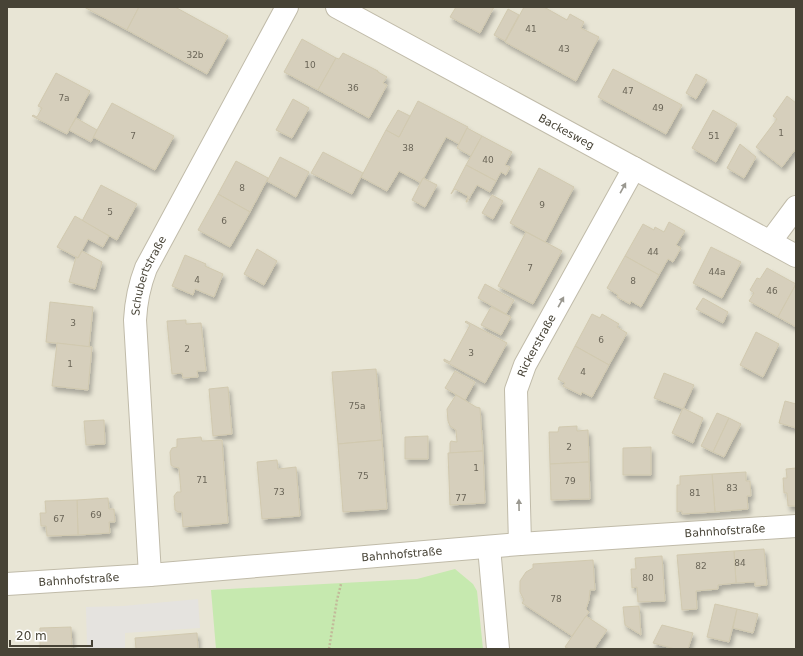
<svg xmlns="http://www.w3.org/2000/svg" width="803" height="656" font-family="'DejaVu Sans',sans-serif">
<defs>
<filter id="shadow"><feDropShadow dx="2.5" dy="4.5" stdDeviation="2" flood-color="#0004"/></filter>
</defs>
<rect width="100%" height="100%" fill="#f4f2e7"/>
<rect fill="#e8e5d5" x="7" y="7" width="789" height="642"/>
<path fill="#c6e9af" d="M455 569 473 584 477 591 483 649H216L211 590 417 579Z"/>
<path fill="#e5e3df" d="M198 599 200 628 125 633V649H87L86 607 123 606Z"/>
<g fill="#d6cfbc" stroke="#d1c9af" filter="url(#shadow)">
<path d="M84 7H139L127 30Z"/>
<path d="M139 7H175L228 36 207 74 127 30Z"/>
<path d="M456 7H494L480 33 450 17Z"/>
<path d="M524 7H544L567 20 570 14 584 22 581 28 599 37 576 81 505 42Z"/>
<path d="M508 9 519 15 505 41 494 35Z"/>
<path d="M302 39 336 58 318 90 284 72Z"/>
<path d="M343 53 378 71V72L387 77 383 83 387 85 369 118 318 90 336 58 339 59Z"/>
<path d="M613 69 682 105 666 134 598 97Z"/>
<path d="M56 73 90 91 67 134 32 116 33 115 37 117 42 108 38 106Z"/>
<path d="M696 74 707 80 696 99 686 93Z"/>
<path d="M787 96 796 103V148L795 150 796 152 794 151 782 167 756 147 777 119 773 116Z"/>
<path d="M293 99 309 108 292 138 276 130Z"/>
<path d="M418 101 468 127 459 144 446 137 421 183 399 171 387 191 361 177 386 130 399 137Z"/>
<path d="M112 103 174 136 155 170 93 137Z"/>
<path d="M398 110 410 116 399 137 386 130Z"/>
<path d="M713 110 737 124 716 162 692 148Z"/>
<path d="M76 118 97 130 91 142 69 130Z"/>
<path d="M467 128 482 136 471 156 457 148Z"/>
<path d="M482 136 512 152 505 165 510 167 506 175 501 172 496 181 466 165Z"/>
<path d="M740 144 756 157 744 178 727 168Z"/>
<path d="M323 152 363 173 352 194 311 173Z"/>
<path d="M280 157 309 172 296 197 267 181Z"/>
<path d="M236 161 268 178 250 212 218 194Z"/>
<path d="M466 165 496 181 490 192 477 185 467 202H466L468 196 455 189 451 194Z"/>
<path d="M539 168 574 187 545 242 510 223Z"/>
<path d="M423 178 437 185 425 207 412 200Z"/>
<path d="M101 185 137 204 117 240 82 221Z"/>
<path d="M218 194 250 212 230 247 198 230Z"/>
<path d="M492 195 503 201 493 219 482 213Z"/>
<path d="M75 216 109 236 103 247 88 239 78 258 57 247Z"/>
<path d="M669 222 685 231 676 245 681 248 673 262 668 259 659 275 625 256 643 224 654 230 655 227 664 232Z"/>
<path d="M526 232 562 251 533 304 498 286Z"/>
<path d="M711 247 741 262 722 298 693 283Z"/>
<path d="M257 249 277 261 264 285 244 274Z"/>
<path d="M82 251 102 262 95 289 69 282 76 257 78 258Z"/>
<path d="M185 255 206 264 205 266 223 274 214 297 195 289 193 295 172 286Z"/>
<path d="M625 256 659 275 641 307 631 301 630 304 617 297 618 295 607 288Z"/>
<path d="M767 268 796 284 778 317 749 301 754 293 750 290 757 278 760 279Z"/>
<path d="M485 284 514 300 506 314 478 298Z"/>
<path d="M796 284V327L778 317Z"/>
<path d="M703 298 728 312 723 323 696 309Z"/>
<path d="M50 302 93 307 89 347 46 342Z"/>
<path d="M491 307 511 317 501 335 481 325Z"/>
<path d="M592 314 600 318 602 314 619 324 617 327 627 333 609 365 575 346Z"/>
<path d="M186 320V324L201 323 206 371H197L198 377 183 378 182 373 172 374 167 321Z"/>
<path d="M466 321 507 343 485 383 444 361V359L450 362 470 325 465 322Z"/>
<path d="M756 332 779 344 763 377 740 365Z"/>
<path d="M57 343 92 347 88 390 52 386Z"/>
<path d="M575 346 609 365 592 397 582 392 581 395 563 386 565 383 558 379Z"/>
<path d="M376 369 382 440 338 444 332 372Z"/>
<path d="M455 371 475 382 465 400 445 388Z"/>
<path d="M664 373 694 385 683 409 654 398Z"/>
<path d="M228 387 232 434 213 436 209 389Z"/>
<path d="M456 395 476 407 480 408 483 451 450 453V443L451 441 457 442 456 430 450 426 448 421 447 409Z"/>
<path d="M785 401 796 404V428L779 423Z"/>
<path d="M683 408 703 418 693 443 672 433Z"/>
<path d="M717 413 729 418 713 452 701 446Z"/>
<path d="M729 418 741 424 724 457 713 452Z"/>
<path d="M104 420 105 444 86 445 84 421Z"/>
<path d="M577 426V431L588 430 589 462 550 464 549 432H558L559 427Z"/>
<path d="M428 436V459H405V437Z"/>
<path d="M201 437 202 441 222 440 228 523 183 527 182 512H178L175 510 174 496 177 492H181L179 468 174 467 171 465 170 452 172 448 177 447V439Z"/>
<path d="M382 440 387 509 343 512 338 444Z"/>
<path d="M651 447V475H623V448Z"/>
<path d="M483 451 485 503 450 505 448 453Z"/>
<path d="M277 460 278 469 296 467 300 516 262 519 257 462Z"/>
<path d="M589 462 590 499 551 500 550 464Z"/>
<path d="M796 468V506H788L787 493H784L783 478H787L786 469Z"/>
<path d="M746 472V481H750L751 496H747L748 509 715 512 712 474Z"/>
<path d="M712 474 715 512 682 514V511L677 512V485H680V476Z"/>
<path d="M108 498 109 509H114L115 522H109L110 533 78 535 77 500Z"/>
<path d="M77 500 78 535 47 536 46 526H41L40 513H46L45 501Z"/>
<path d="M764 549 767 585 755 586V582L736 583 734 551Z"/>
<path d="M734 551 736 583 718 585V589L696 591 697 609 682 610 677 555Z"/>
<path d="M662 556 665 601 638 602 637 587 632 588 631 569H636L635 558Z"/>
<path d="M593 560 595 590H590L589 600 586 609 589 612 572 636 522 603 524 600 520 592V581L526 572 533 568V564Z"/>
<path d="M715 604 737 609 729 642 707 637Z"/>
<path d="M639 606 641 635 625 625 623 607Z"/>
<path d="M737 609 758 614 753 633 733 628Z"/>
<path d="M586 616 607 630 594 649H569L565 647Z"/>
<path d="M662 625 693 633 688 649H675L653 643Z"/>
<path d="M71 627 72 649H40V628Z"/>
<path d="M197 633 198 649H136L135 638Z"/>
</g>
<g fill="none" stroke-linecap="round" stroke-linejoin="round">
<defs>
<g id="minor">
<path id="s1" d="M337 7 796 256"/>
<path d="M770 242 796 207"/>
<path id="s2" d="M520 544 516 390 525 365 634 168"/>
<path d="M489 547 498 649"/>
<path id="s3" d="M150 575 135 320C136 302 139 286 146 268L287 7"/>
<path id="s4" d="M7 584 150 575 520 544 796 526"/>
</g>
</defs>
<use href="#minor" stroke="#c0bba9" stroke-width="24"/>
<path stroke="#c2ba9a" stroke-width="2.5" stroke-dasharray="2 2" stroke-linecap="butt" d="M329 649 337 600 341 584"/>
<use href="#minor" stroke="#fff" stroke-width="22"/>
</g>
<defs><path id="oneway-solid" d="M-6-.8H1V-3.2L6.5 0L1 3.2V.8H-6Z"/></defs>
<g fill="#9a9890">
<use href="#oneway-solid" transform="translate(623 188) rotate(-61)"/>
<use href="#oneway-solid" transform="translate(561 302) rotate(-61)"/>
<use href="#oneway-solid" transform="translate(519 505) rotate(-91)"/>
</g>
<g text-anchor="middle" stroke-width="3" stroke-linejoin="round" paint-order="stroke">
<g font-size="9" fill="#6b6658">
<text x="531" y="32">41</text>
<text x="564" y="52">43</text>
<text x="195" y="58">32b</text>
<text x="310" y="68">10</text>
<text x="353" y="91">36</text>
<text x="628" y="94">47</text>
<text x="64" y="101">7a</text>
<text x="658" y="111">49</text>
<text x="781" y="136">1</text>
<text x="133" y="139">7</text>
<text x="714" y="139">51</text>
<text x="408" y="151">38</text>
<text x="488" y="163">40</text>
<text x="242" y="191">8</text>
<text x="542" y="208">9</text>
<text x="110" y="215">5</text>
<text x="224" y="224">6</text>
<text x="653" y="255">44</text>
<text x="530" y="271">7</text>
<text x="717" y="275">44a</text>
<text x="197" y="283">4</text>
<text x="633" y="284">8</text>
<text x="772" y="294">46</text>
<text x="73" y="326">3</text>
<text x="601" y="343">6</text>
<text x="187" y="352">2</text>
<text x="471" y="356">3</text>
<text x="70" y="367">1</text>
<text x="583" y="375">4</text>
<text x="357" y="409">75a</text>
<text x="569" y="450">2</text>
<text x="476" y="471">1</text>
<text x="363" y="479">75</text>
<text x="202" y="483">71</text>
<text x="570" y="484">79</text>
<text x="732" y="491">83</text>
<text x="279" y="495">73</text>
<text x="695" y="496">81</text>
<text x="461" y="501">77</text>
<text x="96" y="518">69</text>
<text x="59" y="522">67</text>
<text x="740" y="566">84</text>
<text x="701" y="569">82</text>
<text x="648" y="581">80</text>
<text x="556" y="602">78</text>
</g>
<g font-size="11" fill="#474336" stroke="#fff">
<text dy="4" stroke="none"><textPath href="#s1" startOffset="261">Backesweg</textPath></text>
<text dy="4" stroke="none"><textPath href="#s3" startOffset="302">Schubertstraße</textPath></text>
<text dy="4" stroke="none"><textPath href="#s2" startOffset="203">Rickerstraße</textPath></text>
<text dy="4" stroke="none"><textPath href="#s4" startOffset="720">Bahnhofstraße</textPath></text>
<text dy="4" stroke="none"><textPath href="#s4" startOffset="396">Bahnhofstraße</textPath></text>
<text dy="4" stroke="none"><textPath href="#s4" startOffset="72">Bahnhofstraße</textPath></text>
</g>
</g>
<rect width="803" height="656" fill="none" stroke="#474336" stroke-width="16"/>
<path d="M10 640v6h82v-6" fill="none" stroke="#474336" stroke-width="2"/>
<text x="16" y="640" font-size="12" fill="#474336" stroke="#ffffff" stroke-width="3" paint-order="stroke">20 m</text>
</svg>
